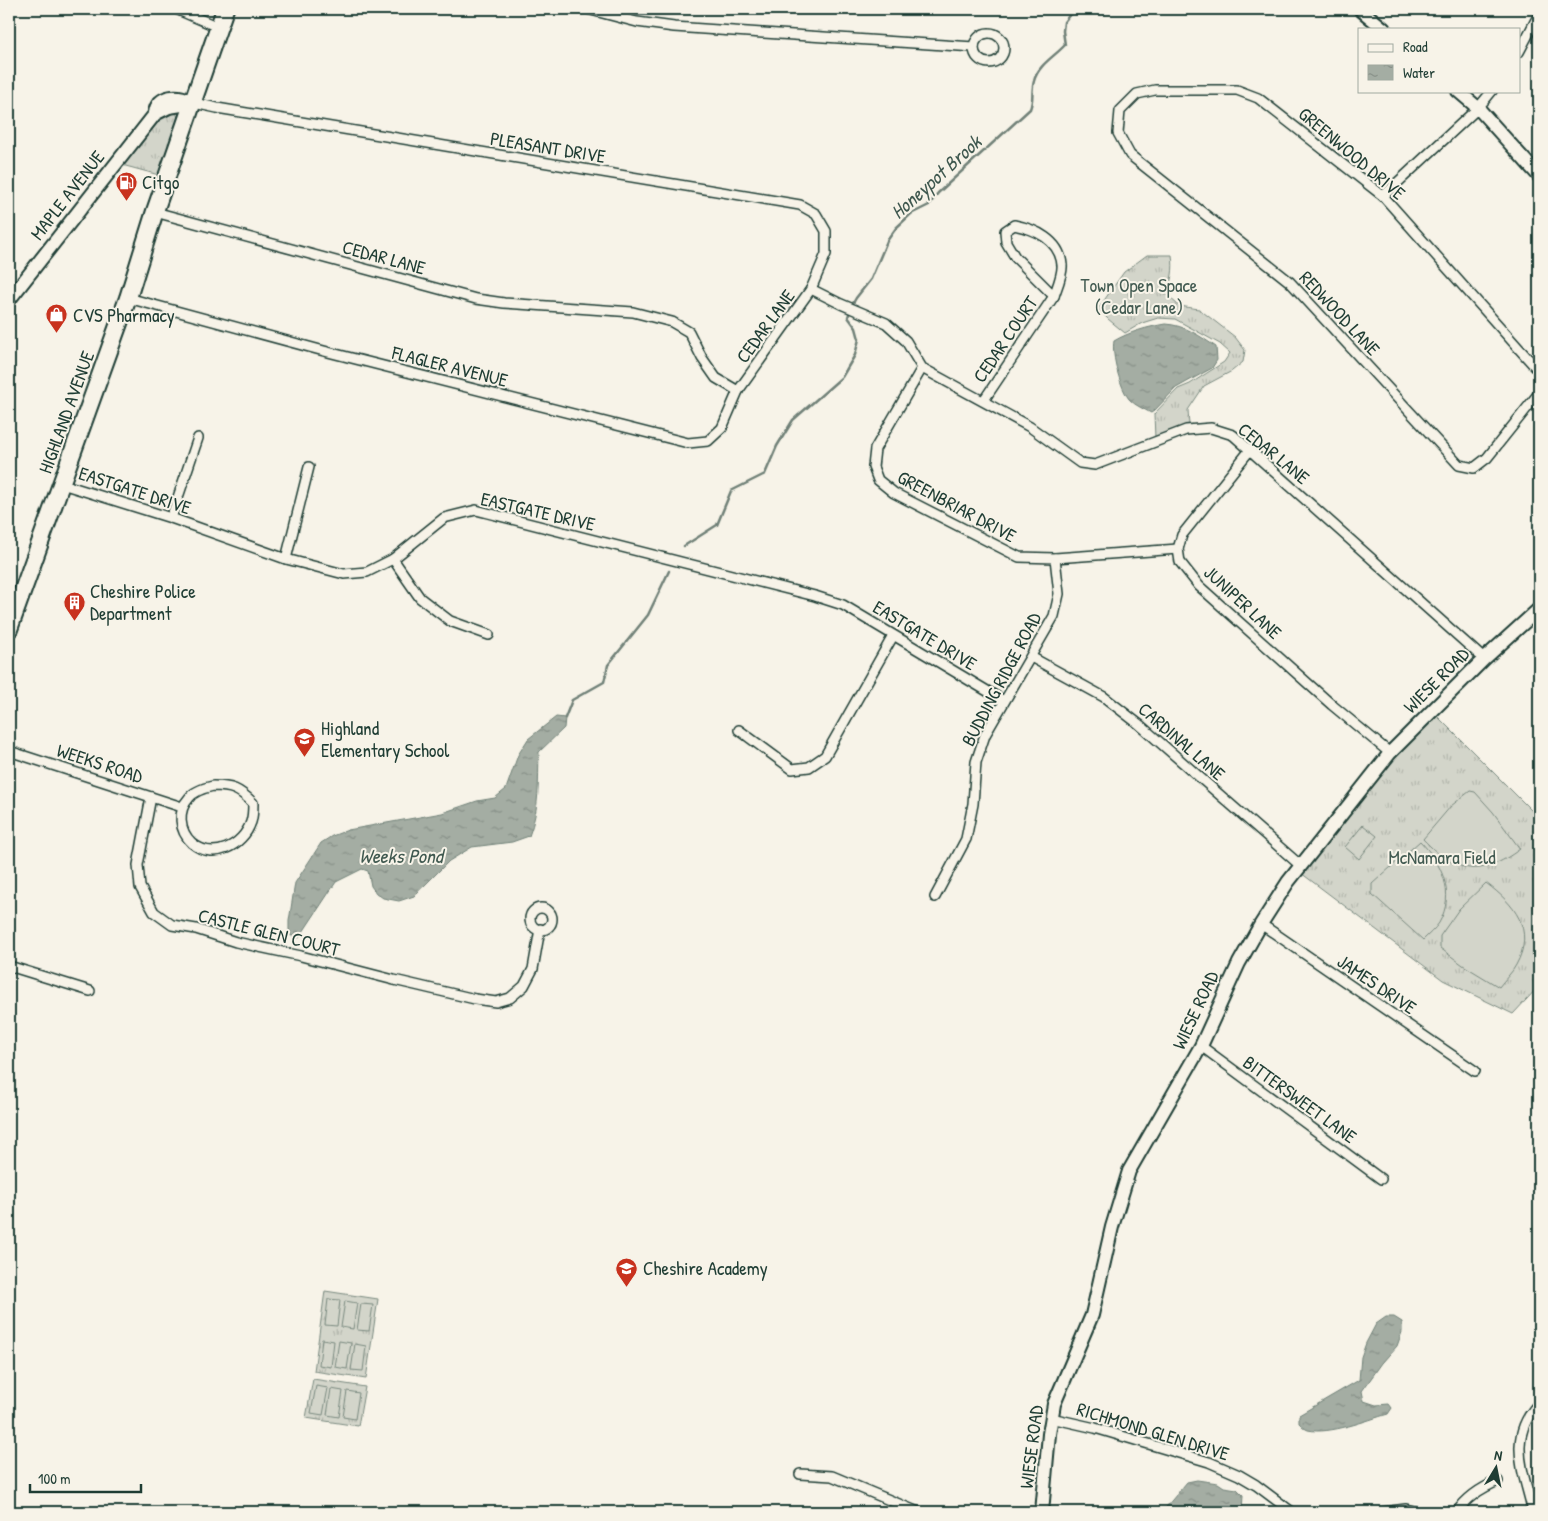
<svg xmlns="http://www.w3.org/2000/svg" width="1548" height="1521" font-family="'Patrick Hand',sans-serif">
<defs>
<pattern id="grass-tufts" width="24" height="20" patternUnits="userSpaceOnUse" patternTransform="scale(1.25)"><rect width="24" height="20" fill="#d3d5ca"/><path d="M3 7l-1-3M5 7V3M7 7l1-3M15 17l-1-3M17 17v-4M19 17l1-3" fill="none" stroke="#b5b8ae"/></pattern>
<pattern id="water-ripples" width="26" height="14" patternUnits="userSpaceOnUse" patternTransform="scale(1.25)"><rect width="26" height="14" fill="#a4ada3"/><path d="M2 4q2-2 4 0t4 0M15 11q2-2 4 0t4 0" fill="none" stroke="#858e86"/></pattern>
</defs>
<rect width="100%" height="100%" fill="#f7f3e8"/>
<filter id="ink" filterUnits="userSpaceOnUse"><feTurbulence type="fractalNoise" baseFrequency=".02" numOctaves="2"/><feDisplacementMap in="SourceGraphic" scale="10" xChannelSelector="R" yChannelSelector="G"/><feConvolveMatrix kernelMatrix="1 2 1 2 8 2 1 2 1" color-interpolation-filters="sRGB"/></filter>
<g filter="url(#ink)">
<g fill="url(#grass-tufts)" stroke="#79897f">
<path d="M168 112H176L178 118 159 175 122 165 153 123Z"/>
<path d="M1147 255H1172C1174 270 1172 280 1166 294L1179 306 1199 309 1235 337 1245 350 1243 362 1232 371 1204 386 1188 410 1189 425 1155 438 1154 414 1178 389 1190 384 1224 362 1230 353 1220 344 1175 319 1158 318 1142 323 1125 333 1108 319 1098 309 1124 272Z"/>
<path d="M1435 714 1539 818V986L1513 1014 1443 980 1301 873 1395 753Z"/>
<path d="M325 1291 378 1299 366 1379 314 1371Z"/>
<path d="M313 1379 365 1387 358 1426 306 1418Z"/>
</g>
<g fill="#d3d5ca" stroke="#79897f">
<path d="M1470 791 1475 792 1493 812 1520 849C1481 878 1456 874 1423 839L1451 806Z"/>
<path d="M1363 825 1377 836 1359 859 1345 847Z"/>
<path d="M1420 841C1442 864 1456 893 1439 923 1435 929 1428 935 1423 940L1372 894V884Z"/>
<path d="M1539 853V900C1532 886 1533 868 1539 853Z"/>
<path d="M1486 883C1514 904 1536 929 1516 965 1512 973 1504 980 1499 987L1463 965 1440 948V936L1459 909Z"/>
<path d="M328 1299 340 1300 337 1326 325 1325Z"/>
<path d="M345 1301 357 1303 353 1329 341 1327Z"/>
<path d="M361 1304 373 1305 369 1331 357 1330Z"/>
<path d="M322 1339 334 1341 331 1367 319 1365Z"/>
<path d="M339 1341 351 1343 347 1369 335 1367Z"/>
<path d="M355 1344 366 1346 363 1371 351 1370Z"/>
<path d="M316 1386 328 1388 323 1415 311 1413Z"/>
<path d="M331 1389 343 1391 339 1417 327 1415Z"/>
<path d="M347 1391 359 1393 355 1419 343 1417Z"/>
</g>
<g fill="url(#water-ripples)" stroke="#6f8077">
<path d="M1165 324C1185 325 1200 336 1216 347L1217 360 1212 368 1176 388 1154 411 1151 413C1144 409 1136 406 1130 400 1121 391 1111 354 1114 341 1129 332 1148 327 1165 324Z"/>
<path d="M556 717 565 718 564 728 539 752C538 781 540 808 529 836L512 842 472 847 449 861 414 896 399 901 383 898 376 893 371 886 368 871 362 869 336 882 299 938 289 935V921L295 883 321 843 332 836 348 830 442 813 477 801 495 798 506 789 518 755 528 739Z"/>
<path d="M1386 1317H1394L1402 1322V1332L1397 1346 1382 1363 1362 1391 1364 1401 1376 1405 1389 1404 1392 1408 1388 1414C1367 1420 1330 1435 1308 1430 1305 1429 1302 1426 1299 1423V1415L1359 1380 1361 1357 1366 1343 1376 1324Z"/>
<path d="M1197 1480 1218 1483 1224 1487 1237 1489 1243 1495 1242 1512H1162L1187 1482Z"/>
</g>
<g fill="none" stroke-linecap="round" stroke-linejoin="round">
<g stroke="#6f8077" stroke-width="2.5">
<path d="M852 305 856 298 871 279 887 241 896 228 911 214 929 205 938 193 1030 109C1034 99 1031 91 1034 81 1038 65 1054 57 1065 45L1063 31 1064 22 1074 9"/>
<path d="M684 546 717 525 731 491 765 474 777 446 793 420 842 377 855 355 859 339 856 328 848 317 850 311"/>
<path d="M565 718 572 700 604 682 608 665 648 615 669 571"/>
</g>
<defs>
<g id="street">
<path d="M176 9 218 27"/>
<path d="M587 9 637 22 674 27 974 47"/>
<circle cx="989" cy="48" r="15"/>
<path d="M1519 52 1539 14"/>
<path d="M1383 196 1478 108 1492 91"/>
<path d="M155 212 476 299 504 303 633 312 672 322 689 332 702 358 716 378 738 391 811 289 826 254V231L816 214 800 205 217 108 194 103"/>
<path d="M1014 225C1035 229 1060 240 1062 265 1063 274 1057 287 1054 296L1015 257 1006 242 1005 231Z"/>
<path d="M811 289 841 304 886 323 906 341 922 368 1030 427 1080 463 1095 465 1186 430 1211 428 1233 435 1484 659"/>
<path d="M128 298 324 351 688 443 708 441 722 428 738 391"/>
<path d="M922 368 875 449 873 467 878 480 894 493 1019 557 1055 558 1178 549"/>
<path d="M1539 371 1383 196 1258 98 1237 90H1155L1137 94 1120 111 1118 133 1130 155 1290 282 1459 465 1474 468 1487 458 1539 393"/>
<path d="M984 400 1054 296"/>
<path d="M1250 450 1182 535 1178 549 1180 562 1199 586 1332 705 1390 753"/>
<path d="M62 484 171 518 286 559 344 574 367 572 393 559 444 518 476 510 815 596 843 605 1004 701"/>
<path d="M171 518 198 438"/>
<path d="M286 559 309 467"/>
<path d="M393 559 420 598 450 621 489 635"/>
<path d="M9 595 19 598"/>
<path d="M1031 657 1104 697 1140 725 1301 866"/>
<path d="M739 730 792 769 809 767 825 756 893 636"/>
<path d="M9 751 182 807"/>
<path d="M213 786C232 786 239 789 253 803 253 809 253 816 251 822 243 846 213 861 192 843 179 831 177 811 189 798 194 791 204 788 213 786Z"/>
<path d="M151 797 138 865 140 887 154 912 172 925 196 929 236 942 301 956 394 980 475 999 496 1002 510 998 524 986 533 969 540 929"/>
<path d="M935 897 966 839 973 804 976 762 985 735 1054 616 1059 594 1055 558"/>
<circle cx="541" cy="919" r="11"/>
<path d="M1261 924 1475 1071"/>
<path d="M9 966 90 991"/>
<path d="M1201 1046 1381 1179"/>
<path d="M1051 1418 1095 1428 1209 1462 1239 1475 1256 1485 1292 1512"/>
<path d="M800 1474 832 1476 918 1512"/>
<path d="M1383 1512 1406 1509 1418 1512"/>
<path d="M1457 1512C1467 1497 1481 1488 1498 1481"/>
<path d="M1533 1512C1524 1472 1506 1438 1539 1403"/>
</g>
<g id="secondary">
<path d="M1360 9 1384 29"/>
<path d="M1458 91 1478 108 1539 176"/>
<path d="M155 114 169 107 194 103"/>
<path d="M9 300 155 114C156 94 181 93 194 103"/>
<path d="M1042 1512 1049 1434 1054 1404 1092 1315 1112 1227 1129 1171 1201 1046 1239 963 1261 924 1288 882 1390 753 1484 659 1539 609"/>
</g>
<path id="highway" d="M9 629 128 298 155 211 225 9"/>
</defs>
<use href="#street" stroke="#1f3d34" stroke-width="12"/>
<use href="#secondary" stroke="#1f3d34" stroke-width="16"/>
<use href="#highway" stroke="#1f3d34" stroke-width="20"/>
<use href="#street" stroke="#f7f3e8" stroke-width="9"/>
<use href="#secondary" stroke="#f7f3e8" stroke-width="12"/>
<use href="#highway" stroke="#f7f3e8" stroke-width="16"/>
</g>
</g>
<defs>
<symbol id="fuel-pin" viewBox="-11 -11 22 30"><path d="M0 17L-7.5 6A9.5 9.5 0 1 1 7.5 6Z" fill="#c8321e" stroke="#f7f3e8"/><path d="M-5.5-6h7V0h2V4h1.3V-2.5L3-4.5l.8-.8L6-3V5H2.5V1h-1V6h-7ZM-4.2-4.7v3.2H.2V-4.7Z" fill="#fff"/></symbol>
<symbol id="shop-pin" viewBox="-11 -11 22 30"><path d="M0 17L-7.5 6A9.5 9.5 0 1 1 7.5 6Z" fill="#c8321e" stroke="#f7f3e8"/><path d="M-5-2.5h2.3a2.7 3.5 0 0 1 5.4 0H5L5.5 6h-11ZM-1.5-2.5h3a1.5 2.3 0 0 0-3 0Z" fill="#fff"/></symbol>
<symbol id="building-pin" viewBox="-11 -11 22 30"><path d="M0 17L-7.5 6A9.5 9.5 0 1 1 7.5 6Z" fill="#c8321e" stroke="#f7f3e8"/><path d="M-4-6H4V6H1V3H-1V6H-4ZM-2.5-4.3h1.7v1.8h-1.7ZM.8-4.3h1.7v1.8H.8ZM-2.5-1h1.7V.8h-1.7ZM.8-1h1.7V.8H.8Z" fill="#fff"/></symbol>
<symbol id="school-pin" viewBox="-11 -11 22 30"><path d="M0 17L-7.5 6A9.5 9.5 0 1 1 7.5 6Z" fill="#c8321e" stroke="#f7f3e8"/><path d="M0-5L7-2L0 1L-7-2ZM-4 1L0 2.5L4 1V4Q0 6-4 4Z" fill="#fff"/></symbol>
</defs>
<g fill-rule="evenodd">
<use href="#fuel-pin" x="114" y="170" width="25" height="34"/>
<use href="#shop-pin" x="44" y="302" width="25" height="34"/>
<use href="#building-pin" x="62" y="590" width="25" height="34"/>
<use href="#school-pin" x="292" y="726" width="25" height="34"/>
<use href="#school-pin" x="614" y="1256" width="25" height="34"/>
</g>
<g text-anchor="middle" stroke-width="4" stroke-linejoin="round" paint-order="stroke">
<g font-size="19" fill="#1f3d34" stroke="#f7f3e8">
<text transform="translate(548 147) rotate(9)" y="7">PLEASANT DRIVE</text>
<text transform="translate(1352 153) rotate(40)" y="7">GREENWOOD DRIVE</text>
<text transform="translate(67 195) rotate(-52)" y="7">MAPLE AVENUE</text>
<text transform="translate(384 257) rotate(15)" y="7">CEDAR LANE</text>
<text transform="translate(1340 313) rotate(47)" y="7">REDWOOD LANE</text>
<text transform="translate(765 326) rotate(-54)" y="7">CEDAR LANE</text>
<text transform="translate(1005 339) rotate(-56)" y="7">CEDAR COURT</text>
<text transform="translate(450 366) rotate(14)" y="7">FLAGLER AVENUE</text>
<text transform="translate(66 412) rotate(-70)" y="7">HIGHLAND AVENUE</text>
<text transform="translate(1274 453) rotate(39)" y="7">CEDAR LANE</text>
<text transform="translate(135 490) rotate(18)" y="7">EASTGATE DRIVE</text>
<text transform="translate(957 506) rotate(28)" y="7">GREENBRIAR DRIVE</text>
<text transform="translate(538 511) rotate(13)" y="7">EASTGATE DRIVE</text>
<text transform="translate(1243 602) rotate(43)" y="7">JUNIPER LANE</text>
<text transform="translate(925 635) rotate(31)" y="7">EASTGATE DRIVE</text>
<text transform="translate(1001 679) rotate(-62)" y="7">BUDDING RIDGE ROAD</text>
<text transform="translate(1436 680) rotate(-45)" y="7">WIESE ROAD</text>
<text transform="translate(1182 741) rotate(41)" y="7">CARDINAL LANE</text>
<text transform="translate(100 763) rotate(18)" y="7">WEEKS ROAD</text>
<text transform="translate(269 932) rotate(14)" y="7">CASTLE GLEN COURT</text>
<text transform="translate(1377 984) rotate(34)" y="7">JAMES DRIVE</text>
<text transform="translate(1195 1010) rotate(-65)" y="7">WIESE ROAD</text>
<text transform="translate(1300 1099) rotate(36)" y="7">BITTERSWEET LANE</text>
<text transform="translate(1153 1431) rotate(17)" y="7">RICHMOND GLEN DRIVE</text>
<text transform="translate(1031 1447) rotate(-83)" y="7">WIESE ROAD</text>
</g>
<g font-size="19" fill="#1f3d34" stroke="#f7f3e8" text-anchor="start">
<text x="142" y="189">Citgo</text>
<text x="73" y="322">CVS Pharmacy</text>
<text x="90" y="598">Cheshire Police<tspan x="90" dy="22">Department</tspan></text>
<text x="321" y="735">Highland<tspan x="321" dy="22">Elementary School</tspan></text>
<text x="643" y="1275">Cheshire Academy</text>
</g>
<g font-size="19" fill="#435b52" stroke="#f7f3e8">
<text x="1139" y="292">Town Open Space<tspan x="1139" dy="22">(Cedar Lane)</tspan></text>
<text x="1442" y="864">McNamara Field</text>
</g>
<g font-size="20" font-style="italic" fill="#405950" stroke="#f7f3e8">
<text transform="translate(936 177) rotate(-42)" y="7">Honeypot Brook</text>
<text x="401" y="863">Weeks Pond</text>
</g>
</g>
<rect width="1548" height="1521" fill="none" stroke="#f7f3e8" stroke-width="30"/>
<rect x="15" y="15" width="1518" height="1491" fill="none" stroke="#1f3d34" stroke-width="2" filter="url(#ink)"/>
<rect x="1358" y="28" width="162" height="65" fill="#f7f3e8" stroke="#a1aaa0"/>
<rect x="1368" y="44" width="25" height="8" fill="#f7f3e8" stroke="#a1aaa0"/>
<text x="1403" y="52" font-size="15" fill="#1f3d34">Road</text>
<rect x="1368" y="65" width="25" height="15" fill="url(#water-ripples)" stroke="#a1aaa0"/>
<text x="1403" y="78" font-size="15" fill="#1f3d34">Water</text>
<g transform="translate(1496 1468) rotate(10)" stroke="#f7f3e8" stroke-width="4" paint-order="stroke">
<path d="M0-4L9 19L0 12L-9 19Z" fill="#1f3d34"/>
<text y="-8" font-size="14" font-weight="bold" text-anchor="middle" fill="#1f3d34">N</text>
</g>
<path d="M30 1484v8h111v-8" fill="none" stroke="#1f3d34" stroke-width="2.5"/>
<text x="38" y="1484" font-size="15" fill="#1f3d34" stroke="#f7f3e8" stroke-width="4" paint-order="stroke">100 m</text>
</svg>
